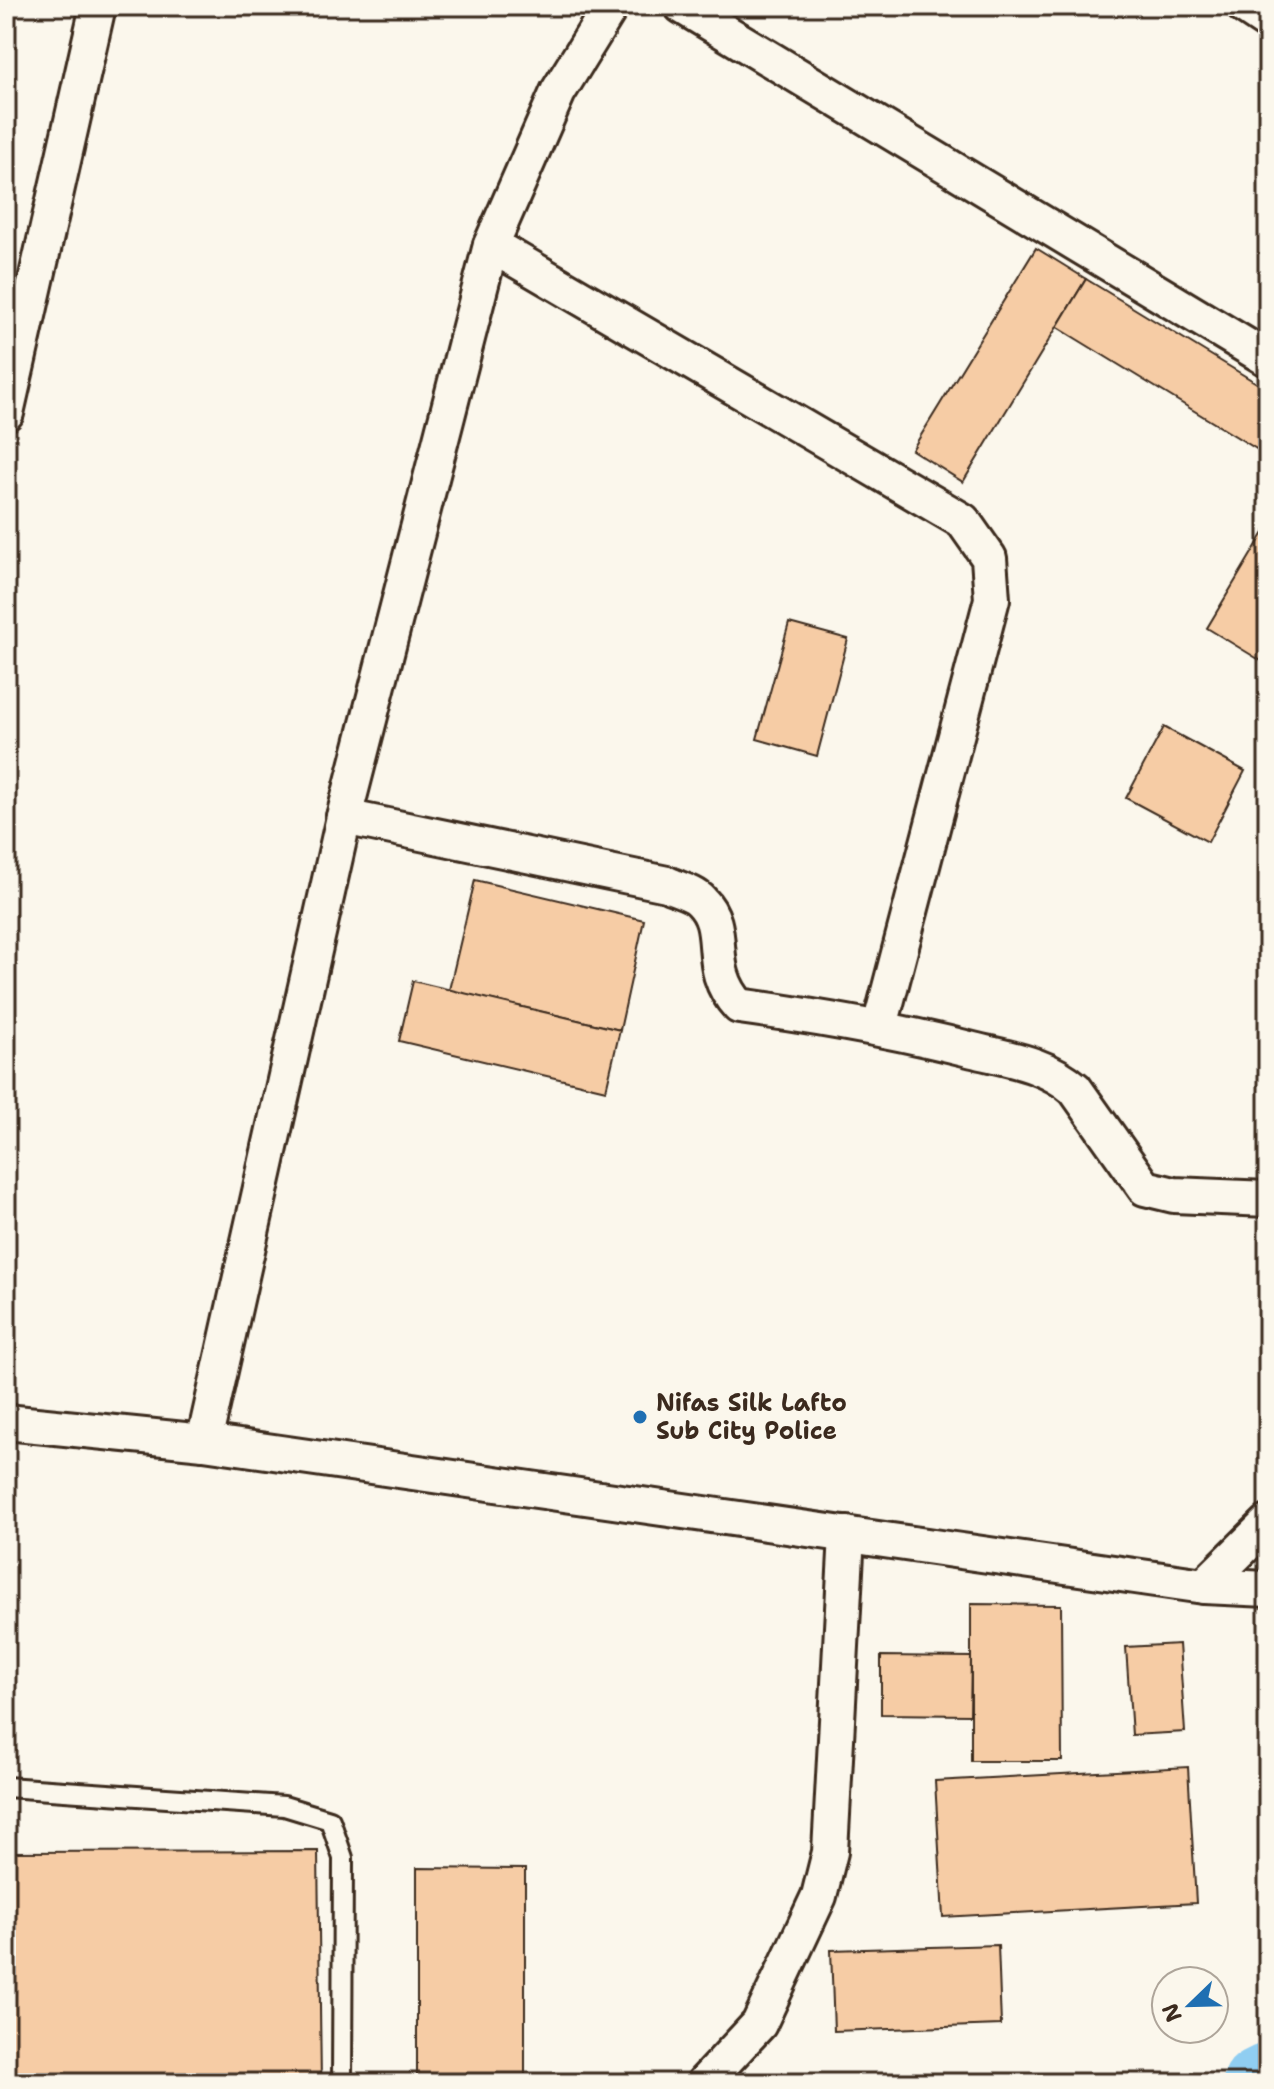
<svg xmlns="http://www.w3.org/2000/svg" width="1274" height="2089" font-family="'Shantell Sans',sans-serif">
<rect width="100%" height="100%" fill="#fbf7ec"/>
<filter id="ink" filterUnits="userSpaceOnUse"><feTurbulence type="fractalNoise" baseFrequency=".0125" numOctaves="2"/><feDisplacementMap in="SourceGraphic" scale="16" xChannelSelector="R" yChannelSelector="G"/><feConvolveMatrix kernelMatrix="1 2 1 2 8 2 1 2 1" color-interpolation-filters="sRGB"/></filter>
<g filter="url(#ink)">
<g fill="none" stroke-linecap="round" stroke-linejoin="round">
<path stroke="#90cef1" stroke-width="70" d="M1258 2083 1268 2078"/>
</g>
<g fill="#f6cca5" stroke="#3b2a1e" stroke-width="2">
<path d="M1036 248 1086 279 963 482 912 450Z"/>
<path d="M1086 279 1268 390V456L1057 327Z"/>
<path d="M1268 526V654L1263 662 1207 628Z"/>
<path d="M789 623 848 639 817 756 757 739Z"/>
<path d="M1164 727 1245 771 1208 842 1126 798Z"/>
<path d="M475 880 644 920 620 1030 449 990Z"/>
<path d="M413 981 620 1030 606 1090 399 1041Z"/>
<path d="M971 1604 1061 1605 1062 1761H971Z"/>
<path d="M1179 1644 1185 1732 1132 1735 1126 1647Z"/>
<path d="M881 1656 971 1657 970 1715 881 1714Z"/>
<path d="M1188 1767 1196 1903 943 1917 935 1781Z"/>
<path d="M318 1851 321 2083H6V1852Z"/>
<path d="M417 1868 525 1869V2083H417Z"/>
<path d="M998 1945 1001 2025 834 2031 831 1950Z"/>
</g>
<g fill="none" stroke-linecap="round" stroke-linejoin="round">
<defs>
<path id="service" d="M6 1787 284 1806 330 1820 343 1858 342 2083"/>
<g id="minor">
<path d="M682 6 1268 359"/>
<path d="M1244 6 1268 22"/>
<path d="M491 245 963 521 989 558 992 599 880 1026"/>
<path d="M6 413 98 6"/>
<path d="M344 817 667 884C677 889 694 893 701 901 730 930 703 967 739 1006 819 1017 896 1030 973 1050 1009 1059 1047 1064 1075 1089L1145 1188 1174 1195 1268 1199"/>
<path d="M6 1422 204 1442 1204 1586 1268 1523"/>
<path d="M204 1442 344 817 491 245 558 92 611 6"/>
<path d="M1204 1586 1268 1589"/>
<path d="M704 2083 759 2024 819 1896 830 1852 847 1534"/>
</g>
</defs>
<use href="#service" stroke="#3b2a1e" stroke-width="24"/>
<use href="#minor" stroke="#3b2a1e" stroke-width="40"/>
<use href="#service" stroke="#fbf7ec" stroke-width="18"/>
<use href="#minor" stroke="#fbf7ec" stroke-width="34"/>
</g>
</g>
<circle fill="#1f6fb2" stroke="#fbf7ec" stroke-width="3" cx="640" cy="1417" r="8"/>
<g text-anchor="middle" stroke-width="8" stroke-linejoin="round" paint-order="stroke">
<g font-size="24" font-weight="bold" fill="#3b2a1e" stroke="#fbf7ec" text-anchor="start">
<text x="656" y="1411">Nifas Silk Lafto<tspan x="656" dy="28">Sub City Police</tspan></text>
</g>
</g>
<rect width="1274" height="2089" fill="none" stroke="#fbf7ec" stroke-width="32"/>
<rect x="16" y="16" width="1242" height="2057" fill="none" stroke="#3b2a1e" stroke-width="3" filter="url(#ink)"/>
<g transform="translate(1190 2005) rotate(247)"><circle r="38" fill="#fbf7ec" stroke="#aea59a" stroke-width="2"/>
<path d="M0-6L14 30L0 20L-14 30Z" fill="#1f6fb2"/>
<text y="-12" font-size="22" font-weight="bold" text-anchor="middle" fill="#3b2a1e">N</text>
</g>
</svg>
